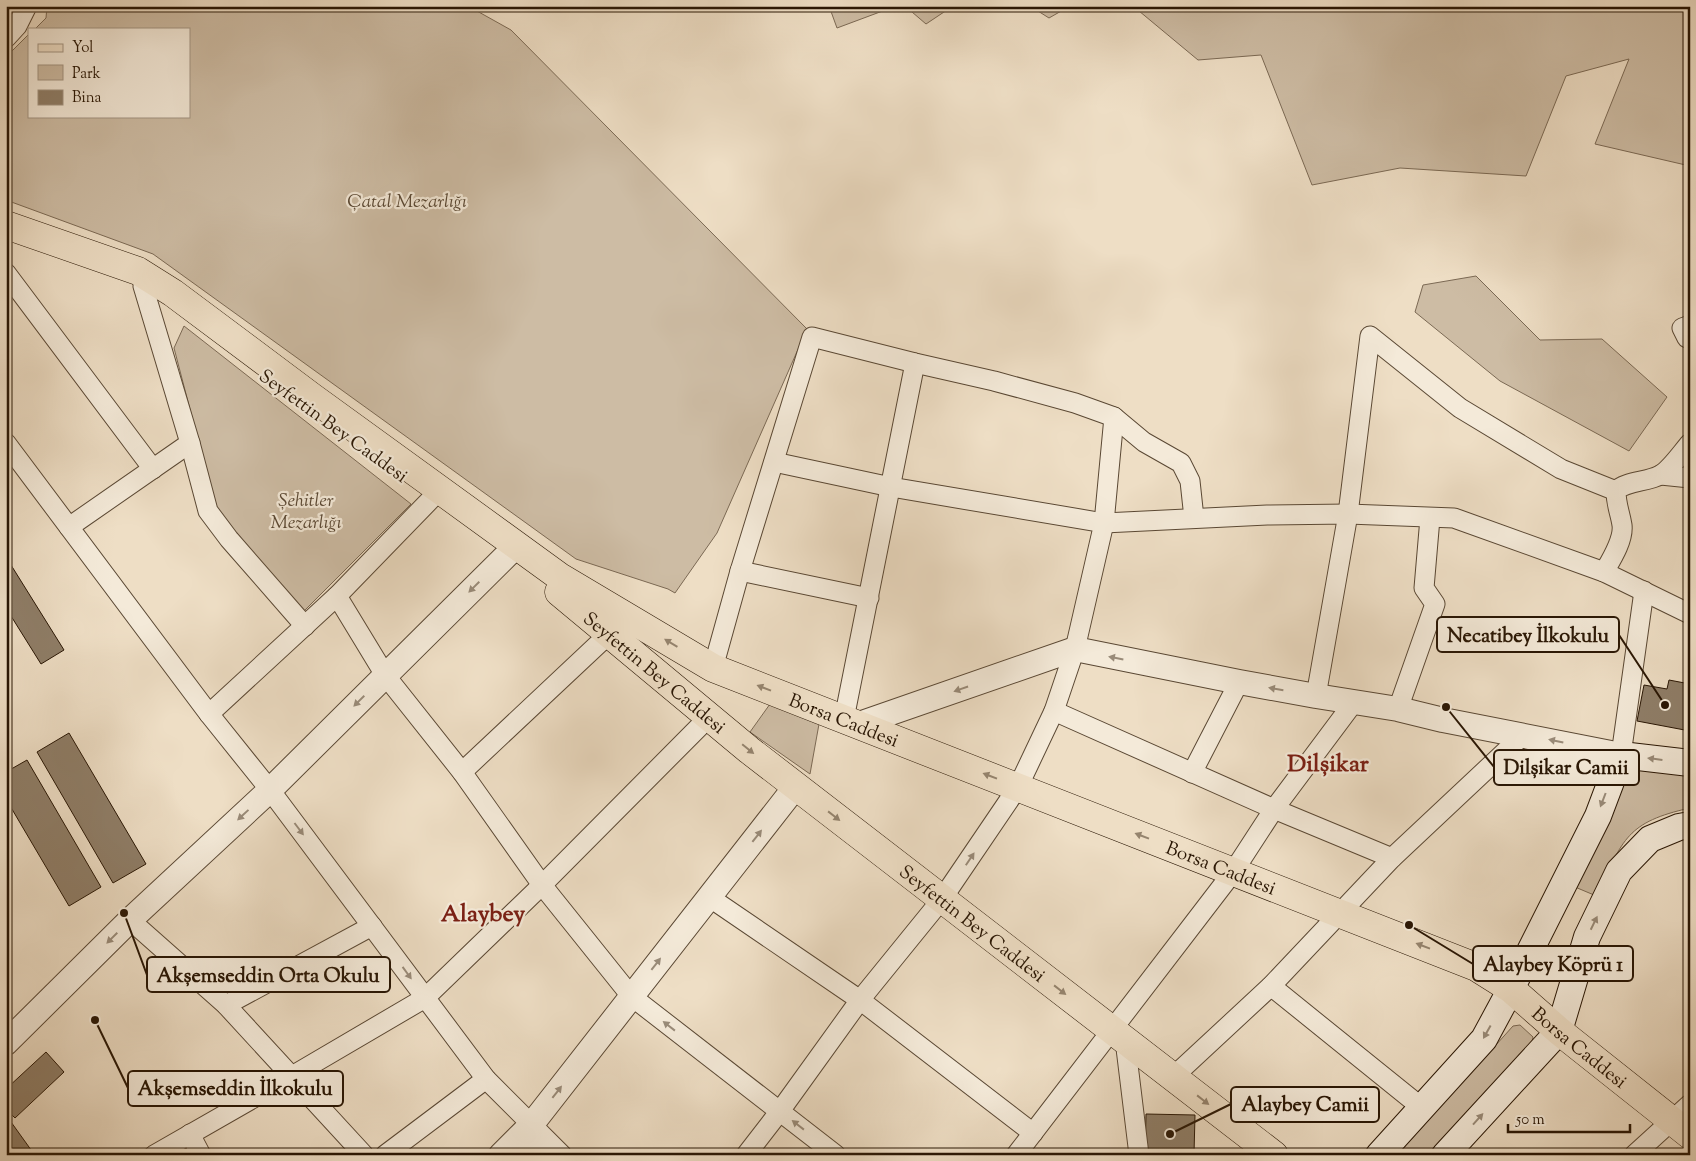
<svg xmlns="http://www.w3.org/2000/svg" width="1696" height="1161" font-family="'Sorts Mill Goudy',serif">
<rect width="100%" height="100%" fill="#eedec5"/>
<filter id="stains"><feTurbulence type="fractalNoise" baseFrequency=".004" numOctaves="4"/><feColorMatrix values="0 0 0 0 .2 0 0 0 0 .09 0 0 0 0 .02 0 0 0 .5 -.17"/></filter>
<radialGradient id="worn" r=".72"><stop offset=".6" stop-color="#630" stop-opacity="0"/><stop offset="1" stop-color="#630" stop-opacity=".3"/></radialGradient>
<g fill="#cdbca4" stroke="#7b6954">
<path d="M47 6H468L511 30 807 329 717 533 675 593 668 589 576 559 153 254 6 200V57L29 34V116H189V29H35L46 18Z"/>
<path d="M829 6H896L837 28Z"/>
<path d="M905 6H953L926 24Z"/>
<path d="M1030 6H1070L1049 18Z"/>
<path d="M1133 6H1690V166L1595 144 1629 59 1566 76 1526 176 1400 168 1312 185 1261 55 1198 60Z"/>
<path d="M1476 276 1540 340 1602 339 1667 397 1629 451 1500 381 1415 312 1423 285Z"/>
<path d="M184 326 411 504 303 612 216 509 174 348Z"/>
<path d="M770 704 819 724 810 774 750 732Z"/>
<path d="M1630 766 1690 772V808C1627 822 1623 839 1598 893L1594 895 1575 887Z"/>
<path d="M1520 1025 1533 1037 1532 1042 1427 1155H1397L1513 1026Z"/>
</g>
<g fill="#8f7e68" stroke="#291604">
<path d="M6 557 64 650 41 664 6 608Z"/>
<path d="M1669 680 1690 684V731L1637 721 1644 685 1667 689Z"/>
<path d="M69 733 146 864 113 883 37 752Z"/>
<path d="M27 760 101 887 69 906 6 799V772Z"/>
<path d="M46 1052 64 1072 15 1118 6 1109V1089Z"/>
<path d="M1146 1114 1195 1115 1194 1154H1145Z"/>
<path d="M6 1115 34 1154 40 1150 44 1155H6Z"/>
</g>
<g fill="none" stroke-linecap="round" stroke-linejoin="round">
<defs>
<g id="minor">
<path d="M6 38 17 26 27 6"/>
<path d="M6 273 153 469"/>
<path d="M143 286 190 443 208 511 229 539 305 626"/>
<path d="M1690 325 1682 328 1687 338 1690 339"/>
<path d="M6 443 209 714 270 790 486 1079 562 1155"/>
<path d="M774 462 891 487 1104 523 1267 515 1348 514 1454 518 1604 572 1690 614"/>
<path d="M1661 475 1690 478"/>
<path d="M69 527 190 443"/>
<path d="M740 571 869 598"/>
<path d="M1604 572C1611 560 1624 540 1622 525 1620 512 1616 505 1616 491 1625 481 1648 482 1660 475 1670 470 1682 452 1690 443"/>
<path d="M337 596 385 675 462 772 542 885 631 996 836 1155"/>
<path d="M713 668 740 571 812 337 915 363 994 381 1075 403 1114 417 1144 442 1181 463 1190 481 1194 518"/>
<path d="M1316 696 1348 514 1370 336 1460 408 1561 469 1616 491"/>
<path d="M1398 709 1435 604 1424 588 1430 518"/>
<path d="M1054 711 1274 809 1392 858"/>
<path d="M209 714 337 596 433 497"/>
<path d="M844 719 915 363"/>
<path d="M1621 755 1644 591"/>
<path d="M462 772 609 634 615 624"/>
<path d="M1192 773 1239 682"/>
<path d="M709 897 860 1000 1033 1133"/>
<path d="M130 920 226 1005 364 1155"/>
<path d="M1271 986 1421 1107"/>
<path d="M226 1005 372 926"/>
<path d="M1125 1040 1139 1155"/>
<path d="M1173 1077 1271 986 1392 858 1523 735"/>
<path d="M190 1134 201 1155"/>
<path d="M154 1155 292 1076 425 998 542 885 709 717"/>
<path d="M385 1155 486 1079"/>
<path d="M746 1155 780 1111 860 1000 942 899 1018 787 1054 711 1075 649 1104 523 1114 417"/>
<path d="M1016 1155 1233 872 1274 809 1354 702"/>
<path d="M1634 1155 1690 1104"/>
</g>
<g id="tertiary">
<path d="M859 724 1075 649 1239 682 1316 696 1398 709 1443 720 1621 755"/>
<path d="M6 1043 130 920 270 790 509 553"/>
<path d="M532 1124 536 1155"/>
<path d="M501 1155 532 1124 796 786"/>
</g>
<g id="secondary">
<path d="M1379 1155 1484 1039 1511 989 1598 816 1621 755 1690 763"/>
<path d="M1445 1155 1559 1031 1587 937 1619 871 1650 839 1679 827 1690 825"/>
</g>
<g id="primary">
<path id="s1" d="M6 225 138 271 173 293 312 397 560 577 713 668 1476 967 1511 989 1559 1031 1690 1135"/>
<path id="s2" d="M559 592 749 750 1274 1155"/>
</g>
</defs>
<use href="#minor" stroke="#5a4834" stroke-width="21"/>
<use href="#tertiary" stroke="#5a4834" stroke-width="26"/>
<use href="#secondary" stroke="#291604" stroke-width="28"/>
<use href="#primary" stroke="#291604" stroke-width="29"/>
<use href="#minor" stroke="#f4ead9" stroke-width="19"/>
<use href="#tertiary" stroke="#f4ead9" stroke-width="24"/>
<use href="#secondary" stroke="#f4ead9" stroke-width="26"/>
<use href="#primary" stroke="#eedec5" stroke-width="28"/>
</g>
<defs><path id="oneway-solid" d="M-6-.8H1V-3.2L6.5 0L1 3.2V.8H-6Z" transform="scale(1.25)"/></defs>
<g fill="#998b79">
<use href="#oneway-solid" transform="translate(474 587) rotate(135)"/>
<use href="#oneway-solid" transform="translate(1116 658) rotate(-169)"/>
<use href="#oneway-solid" transform="translate(961 689) rotate(161)"/>
<use href="#oneway-solid" transform="translate(1276 689) rotate(-170)"/>
<use href="#oneway-solid" transform="translate(359 701) rotate(135)"/>
<use href="#oneway-solid" transform="translate(1556 741) rotate(-168)"/>
<use href="#oneway-solid" transform="translate(1655 759) rotate(-173)"/>
<use href="#oneway-solid" transform="translate(1603 800) rotate(111)"/>
<use href="#oneway-solid" transform="translate(243 815) rotate(137)"/>
<use href="#oneway-solid" transform="translate(299 829) rotate(53)"/>
<use href="#oneway-solid" transform="translate(757 836) rotate(-52)"/>
<use href="#oneway-solid" transform="translate(970 859) rotate(-56)"/>
<use href="#oneway-solid" transform="translate(1594 923) rotate(-64)"/>
<use href="#oneway-solid" transform="translate(112 938) rotate(135)"/>
<use href="#oneway-solid" transform="translate(656 964) rotate(-52)"/>
<use href="#oneway-solid" transform="translate(407 973) rotate(54)"/>
<use href="#oneway-solid" transform="translate(669 1026) rotate(-142)"/>
<use href="#oneway-solid" transform="translate(1487 1032) rotate(119)"/>
<use href="#oneway-solid" transform="translate(557 1092) rotate(-52)"/>
<use href="#oneway-solid" transform="translate(1478 1119) rotate(-48)"/>
<use href="#oneway-solid" transform="translate(798 1125) rotate(-142)"/>
</g>
<g fill="#95846e">
<use href="#oneway-solid" transform="translate(671 643) rotate(-149)"/>
<use href="#oneway-solid" transform="translate(764 688) rotate(-159)"/>
<use href="#oneway-solid" transform="translate(748 749) rotate(39)"/>
<use href="#oneway-solid" transform="translate(990 776) rotate(-159)"/>
<use href="#oneway-solid" transform="translate(834 816) rotate(38)"/>
<use href="#oneway-solid" transform="translate(1142 836) rotate(-159)"/>
<use href="#oneway-solid" transform="translate(1423 946) rotate(-159)"/>
<use href="#oneway-solid" transform="translate(1060 990) rotate(38)"/>
<use href="#oneway-solid" transform="translate(1203 1100) rotate(38)"/>
</g>
<g text-anchor="middle" stroke-width="4.5" stroke-linejoin="round" paint-order="stroke">
<g font-size="19" font-style="italic" fill="#5a4834" stroke="#f4ead9">
<text x="407" y="207">Çatal Mezarlığı</text>
<text x="306" y="506">Şehitler<tspan x="306" dy="22">Mezarlığı</tspan></text>
</g>
<g font-size="19" fill="#291604" stroke="#f4ead9">
<text transform="translate(334 425) rotate(36)" y="7">Seyfettin Bey Caddesi</text>
<text dy="7" stroke="none"><textPath href="#s2" startOffset="125">Seyfettin Bey Caddesi</textPath></text>
<text dy="7" stroke="none"><textPath href="#s1" startOffset="980">Borsa Caddesi</textPath></text>
<text dy="7" stroke="none"><textPath href="#s1" startOffset="1385">Borsa Caddesi</textPath></text>
<text dy="7" stroke="none"><textPath href="#s2" startOffset="530">Seyfettin Bey Caddesi</textPath></text>
<text dy="7" stroke="none"><textPath href="#s1" startOffset="1790">Borsa Caddesi</textPath></text>
</g>
<g font-size="24" font-weight="bold" fill="#7a1f14" stroke="#f4ead9">
<text x="1328" y="771">Dilşikar</text>
<text x="483" y="921">Alaybey</text>
</g>
</g>
<path fill="none" stroke="#291604" stroke-width="2" d="M1665 705L1619 635M1446 707L1494 767M1409 925L1473 964M124 913L147 975M95 1020L128 1088M1170 1134L1231 1104"/>
<g fill="#291604" stroke="#f4ead9" stroke-width="2">
<circle cx="1665" cy="705" r="5"/>
<circle cx="1446" cy="707" r="5"/>
<circle cx="1409" cy="925" r="5"/>
<circle cx="124" cy="913" r="5"/>
<circle cx="95" cy="1020" r="5"/>
<circle cx="1170" cy="1134" r="5"/>
</g>
<g fill="#f4ead9" stroke="#291604" stroke-width="2">
<rect x="1437" y="617" width="182" height="35" rx="5"/>
<rect x="1494" y="750" width="145" height="35" rx="5"/>
<rect x="1473" y="946" width="160" height="35" rx="5"/>
<rect x="147" y="957" width="243" height="35" rx="5"/>
<rect x="128" y="1071" width="215" height="35" rx="5"/>
<rect x="1231" y="1087" width="148" height="35" rx="5"/>
</g>
<g font-size="20" text-anchor="middle" font-weight="bold" fill="#291604">
<text x="1528" y="642">Necatibey İlkokulu</text>
<text x="1566" y="774">Dilşikar Camii</text>
<text x="1553" y="971">Alaybey Köprü 1</text>
<text x="268" y="982">Akşemseddin Orta Okulu</text>
<text x="235" y="1095">Akşemseddin İlkokulu</text>
<text x="1305" y="1111">Alaybey Camii</text>
</g>
<rect width="1696" height="1161" fill="none" stroke="#eedec5" stroke-width="25"/>
<rect x="8" y="8" width="1681" height="1146" fill="none" stroke="#291604" stroke-width="2.5"/>
<rect x="12" y="12" width="1671" height="1136" fill="none" stroke="#291604"/>
<rect x="28" y="28" width="162" height="90" fill="#f4ead9" stroke="#a39584"/>
<rect x="38" y="44" width="25" height="8" fill="#eedec5" stroke="#a39584"/>
<text x="72" y="52" font-size="15" fill="#291604">Yol</text>
<rect x="38" y="65" width="25" height="15" fill="#cdbca4" stroke="#a39584"/>
<text x="72" y="78" font-size="15" fill="#291604">Park</text>
<rect x="38" y="90" width="25" height="15" fill="#8f7e68" stroke="#a39584"/>
<text x="72" y="102" font-size="15" fill="#291604">Bina</text>
<path d="M1508 1124v8h122v-8" fill="none" stroke="#291604" stroke-width="2.5"/>
<text x="1516" y="1124" font-size="15" fill="#291604" stroke="#f4ead9" stroke-width="4" paint-order="stroke">50 m</text>
<rect width="100%" height="100%" filter="url(#stains)"/>
<rect width="100%" height="100%" fill="url(#worn)"/>
</svg>
